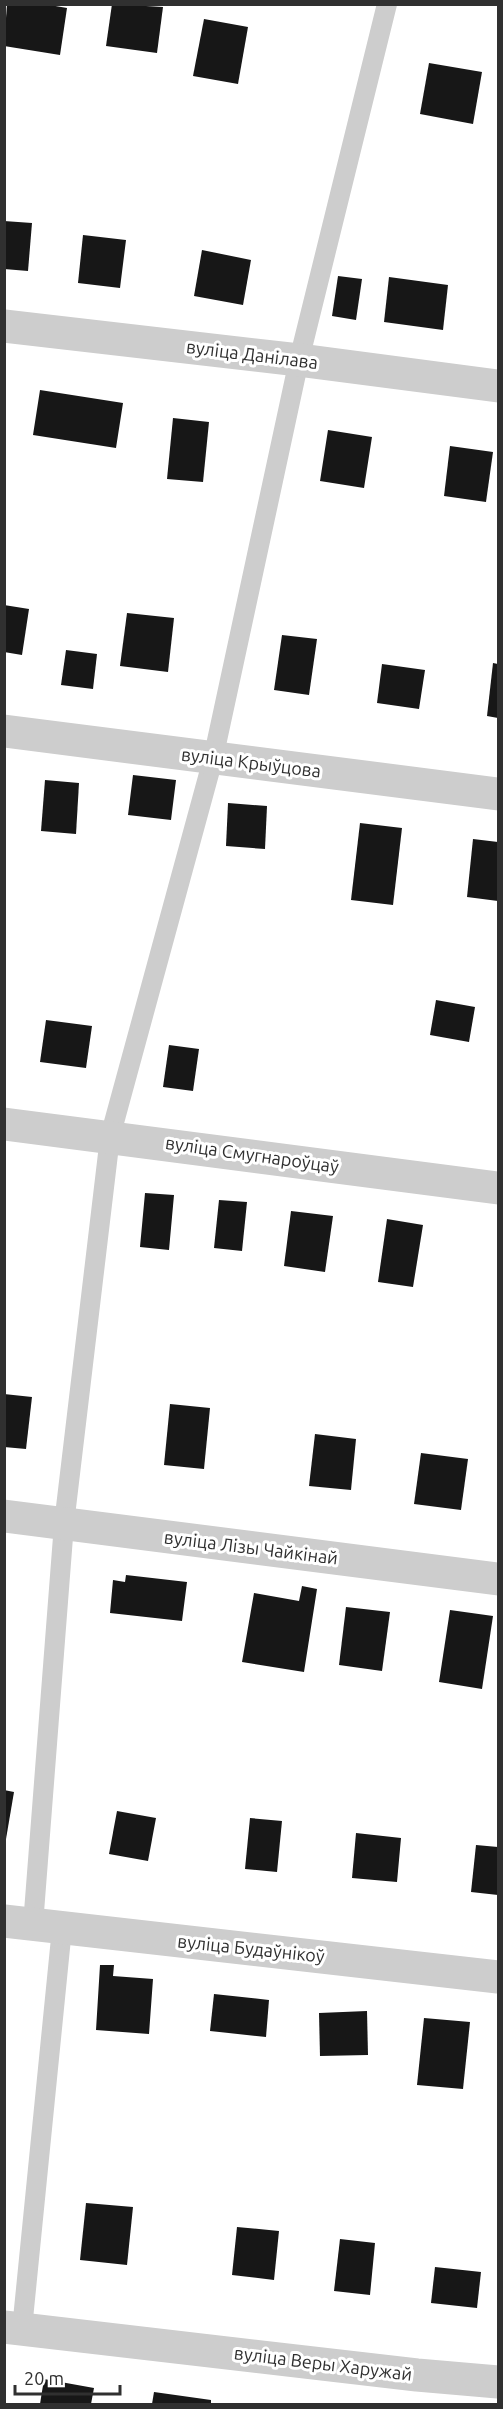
<svg xmlns="http://www.w3.org/2000/svg" width="503" height="2409" font-family="Ubuntu,sans-serif">
<rect width="100%" height="100%" fill="#fff"/>
<g fill="#171717">
<path d="M7 4H44L67 8 60 55 4 46Z"/>
<path d="M112 4 163 7 157 53 106 46Z"/>
<path d="M204 19 248 27 238 84 193 76Z"/>
<path d="M429 63 482 72 473 124 420 114Z"/>
<path d="M4 221 32 223 28 271 4 269Z"/>
<path d="M83 235 126 240 120 288 78 283Z"/>
<path d="M202 250 251 260 243 305 194 296Z"/>
<path d="M338 276 362 279 356 320 332 316Z"/>
<path d="M389 277 448 285 443 330 384 322Z"/>
<path d="M40 390 123 403 116 448 33 435Z"/>
<path d="M173 418 209 422 203 482 167 479Z"/>
<path d="M328 430 372 437 364 488 320 481Z"/>
<path d="M450 446 493 452 486 502 444 496Z"/>
<path d="M4 605 29 609 22 655 4 652Z"/>
<path d="M127 613 174 618 168 672 120 666Z"/>
<path d="M282 635 317 639 309 695 274 690Z"/>
<path d="M66 650 97 654 93 689 61 685Z"/>
<path d="M493 663 498 664V718L487 716Z"/>
<path d="M382 664 425 670 419 709 377 703Z"/>
<path d="M133 775 176 780 171 820 128 815Z"/>
<path d="M45 780 79 783 76 834 41 831Z"/>
<path d="M228 803 267 806 265 849 226 846Z"/>
<path d="M360 823 402 828 393 905 351 900Z"/>
<path d="M473 839 498 842V901L467 897Z"/>
<path d="M436 1000 475 1007 469 1042 430 1035Z"/>
<path d="M46 1020 92 1026 86 1068 40 1062Z"/>
<path d="M169 1045 199 1049 193 1091 163 1087Z"/>
<path d="M145 1193 174 1195 169 1250 140 1247Z"/>
<path d="M219 1200 247 1202 242 1251 214 1248Z"/>
<path d="M291 1211 333 1216 325 1272 284 1266Z"/>
<path d="M387 1219 423 1225 413 1287 378 1282Z"/>
<path d="M4 1394 32 1397 26 1449 4 1447Z"/>
<path d="M170 1404 210 1408 204 1469 164 1465Z"/>
<path d="M315 1434 356 1439 351 1490 309 1486Z"/>
<path d="M421 1453 468 1459 461 1510 414 1504Z"/>
<path d="M126 1575 187 1582 182 1621 110 1613 113 1580 125 1582Z"/>
<path d="M302 1586 317 1589 304 1672 242 1662 254 1593 299 1601Z"/>
<path d="M346 1607 390 1612 382 1671 339 1665Z"/>
<path d="M450 1610 493 1616 482 1689 439 1682Z"/>
<path d="M4 1790 14 1792 6 1839 4 1838Z"/>
<path d="M117 1811 156 1818 148 1861 109 1854Z"/>
<path d="M250 1818 282 1821 277 1872 245 1869Z"/>
<path d="M356 1833 401 1838 397 1882 352 1878Z"/>
<path d="M476 1845 498 1847V1895L471 1892Z"/>
<path d="M100 1965H114L113 1976 153 1979 149 2034 96 2030Z"/>
<path d="M214 1994 269 2000 266 2037 210 2031Z"/>
<path d="M367 2011 368 2055 320 2056 319 2013Z"/>
<path d="M424 2018 470 2022 463 2089 417 2085Z"/>
<path d="M86 2203 133 2207 127 2265 80 2260Z"/>
<path d="M237 2227 279 2231 274 2280 232 2275Z"/>
<path d="M340 2239 375 2243 370 2295 334 2291Z"/>
<path d="M435 2267 481 2272 477 2308 431 2303Z"/>
<path d="M44 2379 94 2388 91 2404H40Z"/>
<path d="M154 2392 211 2400V2404H152Z"/>
</g>
<g fill="none" stroke-linecap="round" stroke-linejoin="round">
<g stroke="#cdcdcd" stroke-width="20">
<path d="M33 1925 64 1524 110 1137 213 759 299 360 387 4"/>
<path d="M22 2329 62 1928"/>
</g>
<g stroke="#cdcdcd" stroke-width="33">
<path d="M4 326 299 360 498 386"/>
<path d="M4 731 498 794"/>
<path d="M4 1124 498 1188"/>
<path d="M4 1516 498 1579"/>
<path d="M4 1921 498 1977"/>
<path d="M4 2327 417 2375 498 2382"/>
</g>
</g>
<g text-anchor="middle" stroke-width="6" stroke-linejoin="round" paint-order="stroke">
<g font-size="18" fill="#303030" stroke="#fff">
<text transform="translate(252 355) rotate(7)" y="6">вуліца Данілава</text>
<text transform="translate(251 763) rotate(7)" y="6">вуліца Крыўцова</text>
<text transform="translate(252 1155) rotate(8)" y="6">вуліца Смугнароўцаў</text>
<text transform="translate(251 1548) rotate(7)" y="6">вуліца Лізы Чайкінай</text>
<text transform="translate(251 1949) rotate(6)" y="6">вуліца Будаўнікоў</text>
<text transform="translate(323 2364) rotate(7)" y="6">вуліца Веры Харужай</text>
</g>
</g>
<rect width="503" height="2409" fill="none" stroke="#303030" stroke-width="12"/>
<path d="M15 2385v9h105v-9" fill="none" stroke="#303030" stroke-width="3"/>
<text x="24" y="2385" font-size="18" fill="#303030" stroke="#ffffff" stroke-width="4.5" paint-order="stroke">20 m</text>
</svg>
